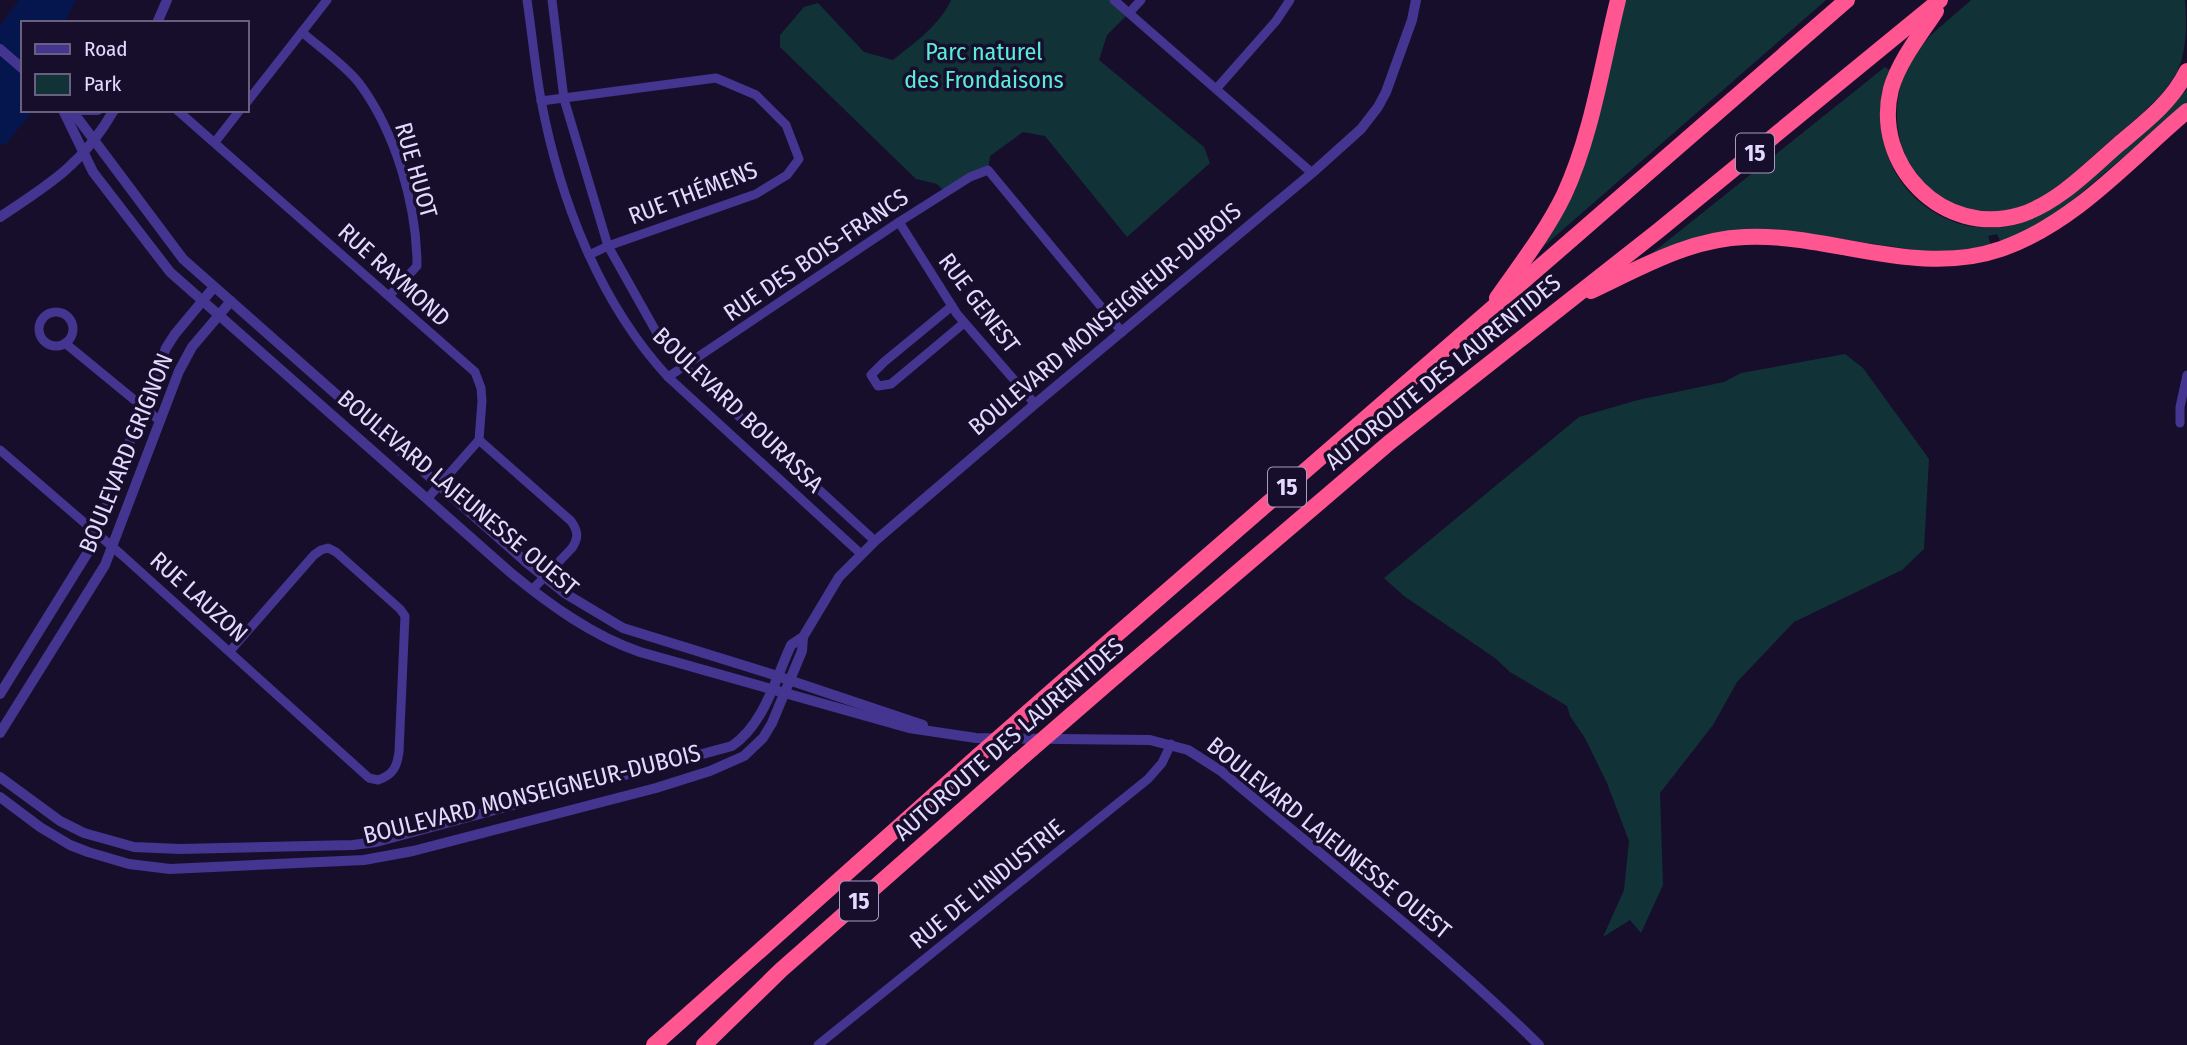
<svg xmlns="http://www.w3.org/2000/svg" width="2187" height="1045" font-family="'Fira Sans Condensed',sans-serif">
<rect width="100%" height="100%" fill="#170e2c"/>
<g fill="#113337">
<path d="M951 0H1114L1129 13 1107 35 1099 60 1204 147 1210 163 1127 237 1045 136 1023 132 990 156 988 170 945 192 937 184 916 179 780 47V35L804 7 818 3 864 52 893 60C913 44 941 24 951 0Z"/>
<path d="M1625 0H1826L1536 253 1542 244Z"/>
<path d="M1971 0H2185C2187 24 2187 50 2177 72 2160 103 2127 125 2102 148 2084 164 2066 183 2045 196 2030 204 2012 212 1995 212 1913 216 1874 126 1911 60 1922 39 1953 17 1971 0Z"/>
<path d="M1885 67 1891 71C1863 136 1897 210 1968 226 1986 229 2009 229 2026 221 2058 206 2085 181 2112 158 2139 136 2164 115 2187 89V103L2054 216 2001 243 1997 234 1988 236 1991 246 1941 252 1922 251 1787 231 1763 230 1651 254Z"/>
<path d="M1845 354 1863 368 1929 459 1924 549 1902 570 1794 622 1737 682 1713 725 1660 793 1663 885 1641 933 1630 920 1603 937 1624 890 1629 841 1607 783 1585 738 1570 716 1567 706 1510 672 1495 658 1404 596 1384 578 1579 417 1638 400 1724 382 1741 373Z"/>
</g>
<path fill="#05164e" d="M19 0H76L64 23H23V110H33L7 143 0 145V26Z"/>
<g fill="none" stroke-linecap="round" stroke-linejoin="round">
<g stroke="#443590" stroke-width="9">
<path d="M527 0C532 33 535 67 541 100 560 200 599 302 668 377L861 554"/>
<path d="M552 0 564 99 608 246 658 335 684 366 875 541"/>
<path d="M1114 0 1312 173"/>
<path d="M1129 13 1141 0"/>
<path d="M302 32C320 48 344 64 359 83 395 131 417 205 417 266L389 296"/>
<path d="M1217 88 1276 21 1290 0"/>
<path d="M541 101 716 78 756 95 786 125 799 159 787 175 756 194 608 246 589 255"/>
<path d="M247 102 327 0"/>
<path d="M177 110 475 372 481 388 482 401 479 440 427 499"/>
<path d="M215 142 240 110"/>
<path d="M899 222 957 314 1035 404"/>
<path d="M952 306 884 362 871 375 878 386 891 384 964 323"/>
<circle cx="56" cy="329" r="17"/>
<path d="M65 343 160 421"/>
<path d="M668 377 899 222 970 177 988 170 1122 332"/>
<path d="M2180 423V407L2187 375"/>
<path d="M479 440 571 521C578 531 579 537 572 548L532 590"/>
<path d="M0 450 123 556 369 778 378 780C393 775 397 767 399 752L405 616 400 609 336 552 328 548 321 550 314 555 230 651"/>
<path d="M818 1045 1148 779 1162 763 1171 744"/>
</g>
<g stroke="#443590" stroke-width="10">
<path d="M157 23 167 0"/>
<path d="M0 49 23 69"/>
<path d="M63 110 93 172 170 272 511 573C550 605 593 636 640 652L909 728 976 738 1150 740 1188 750 1221 771C1328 861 1439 947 1539 1045"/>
<path d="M68 110 79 120 183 259 526 562 566 594 623 628 768 673 923 725"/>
<path d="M78 110H98"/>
<path d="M0 217C50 184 83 164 114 110"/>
<path d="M0 694 93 544 142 408 166 348 175 334 214 287"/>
<path d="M0 733 105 565 179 371 192 347 231 301"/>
<path d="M0 777 60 821 84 833 134 847 180 849 353 845 376 842 732 746C764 724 775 680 791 645L803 637"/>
<path d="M0 797 40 827 70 845 88 852 129 864 170 869 364 860 413 851 656 788 710 771 744 756 763 738 772 723 802 651 803 637 839 577 875 541 1035 404 1312 173 1361 129 1378 107 1386 92 1412 20 1416 0"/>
</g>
<g stroke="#ff5590" stroke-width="16">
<path d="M1936 11C1920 35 1899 61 1891 89 1872 165 1943 238 2020 215 2058 203 2089 170 2119 144 2144 123 2172 102 2187 71"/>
<path d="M1591 291C1640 268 1689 239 1745 237 1830 233 1917 278 2001 249 2075 223 2129 160 2187 111"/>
<path d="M1497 298C1520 265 1546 232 1564 195 1592 135 1602 64 1618 0"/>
<path d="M1116 676 1390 442 1658 231 1940 0"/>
<path d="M1068 677 1847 0"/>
<path d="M654 1045 978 756"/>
<path d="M704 1045 781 970 1018 761"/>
</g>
<g stroke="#ff5590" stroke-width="16">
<path d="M978 756 1068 677"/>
<path d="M1018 761 1116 676"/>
</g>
</g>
<g text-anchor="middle" stroke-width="7" stroke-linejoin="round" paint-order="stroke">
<g fill="#170e2c" stroke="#a69dc0" stroke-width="2">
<rect x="1736" y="133.5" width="38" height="39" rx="5"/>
<rect x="1268" y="467.5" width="38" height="39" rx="5"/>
<rect x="840" y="881.5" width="38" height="39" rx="5"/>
</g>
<g font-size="23" font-weight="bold" fill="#e3daff">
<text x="1755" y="161">15</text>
<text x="1287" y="495">15</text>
<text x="859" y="909">15</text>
</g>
<g font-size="24" fill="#59ecda" stroke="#170e2c">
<text x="984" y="60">Parc naturel<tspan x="984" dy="28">des Frondaisons</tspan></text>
</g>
<g font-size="24" fill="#e3daff" stroke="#170e2c">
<text transform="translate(416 170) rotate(74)" y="8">RUE HUOT</text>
<text transform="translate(693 193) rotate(-21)" y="8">RUE THÉMENS</text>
<text transform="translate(816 255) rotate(-34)" y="8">RUE DES BOIS-FRANCS</text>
<text transform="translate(394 275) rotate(42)" y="8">RUE RAYMOND</text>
<text transform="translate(979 303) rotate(53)" y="8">RUE GENEST</text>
<text transform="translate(1105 319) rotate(-40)" y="8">BOULEVARD MONSEIGNEUR-DUBOIS</text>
<text transform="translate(1443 372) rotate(-39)" y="8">AUTOROUTE DES LAURENTIDES</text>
<text transform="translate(738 410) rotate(44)" y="8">BOULEVARD BOURASSA</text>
<text transform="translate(126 453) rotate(-68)" y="8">BOULEVARD GRIGNON</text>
<text transform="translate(458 493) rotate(40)" y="8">BOULEVARD LAJEUNESSE OUEST</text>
<text transform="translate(199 597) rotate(42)" y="8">RUE LAUZON</text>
<text transform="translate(1009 739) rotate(-41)" y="8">AUTOROUTE DES LAURENTIDES</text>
<text transform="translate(532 794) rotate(-14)" y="8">BOULEVARD MONSEIGNEUR-DUBOIS</text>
<text transform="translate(1329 838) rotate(39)" y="8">BOULEVARD LAJEUNESSE OUEST</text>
<text transform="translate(987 884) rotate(-39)" y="8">RUE DE L'INDUSTRIE</text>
</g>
</g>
<rect x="21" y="21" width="228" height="91" fill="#170e2c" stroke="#696080" stroke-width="2"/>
<rect x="35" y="44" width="35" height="10" fill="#443590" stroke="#696080" stroke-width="2"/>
<text x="84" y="56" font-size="21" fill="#e3daff">Road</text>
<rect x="35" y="74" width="35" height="21" fill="#113337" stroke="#696080" stroke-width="2"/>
<text x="84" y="91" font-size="21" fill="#e3daff">Park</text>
</svg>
